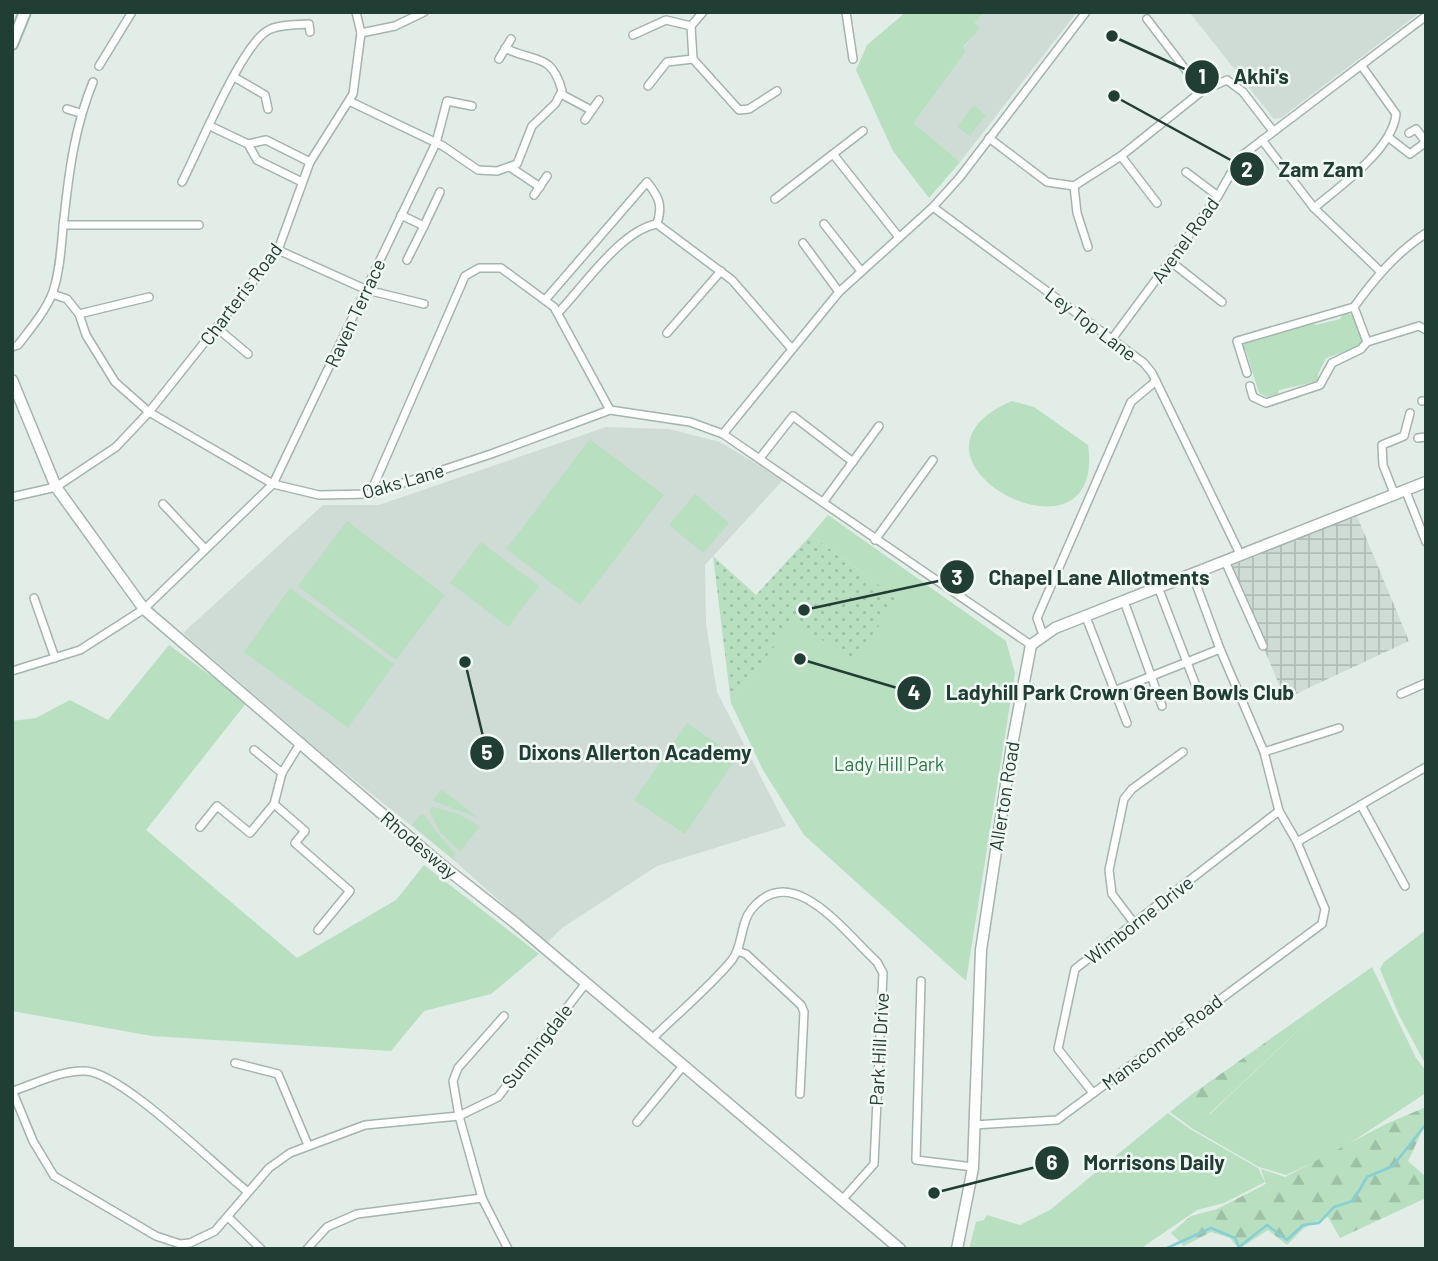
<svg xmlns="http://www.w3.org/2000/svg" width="1438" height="1261" font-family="Barlow,sans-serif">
<defs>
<pattern id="industrial-grid" width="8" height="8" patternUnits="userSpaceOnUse" patternTransform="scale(1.75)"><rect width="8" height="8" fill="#cfdcd5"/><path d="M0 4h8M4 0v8" fill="none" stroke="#b1beb7"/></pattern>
<pattern id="forest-firs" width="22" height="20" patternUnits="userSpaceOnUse" patternTransform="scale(1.75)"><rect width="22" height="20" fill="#b8dfc0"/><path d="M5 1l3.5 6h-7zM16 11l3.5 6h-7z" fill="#9ec0a6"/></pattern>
<pattern id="garden-dots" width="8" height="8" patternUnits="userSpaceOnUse" patternTransform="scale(1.75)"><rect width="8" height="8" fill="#b8dfc0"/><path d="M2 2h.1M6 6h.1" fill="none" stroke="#9ec0a6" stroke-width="1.8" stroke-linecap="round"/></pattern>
</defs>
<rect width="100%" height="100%" fill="#e1ede6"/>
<g fill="#cfdcd5">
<path d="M984 12H1077L960 162 914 123 966 51 963 48 979 28 975 23Z"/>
<path d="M1417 12 1418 14 1281 118 1274 119 1190 13Z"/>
<path d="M606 427 669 429 720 442 783 480 705 565 706 624 717 692 786 826 657 866 562 928 547 943 450 857 331 761 183 633 323 505H379Z"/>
</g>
<path fill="url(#industrial-grid)" d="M1357 516 1409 641 1285 699 1228 563Z"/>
<g fill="#b8dfc0">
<path d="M906 12H984L975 23 980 28 963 47 966 51 914 123 960 162 929 198 893 151 856 70 867 45Z"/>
<path d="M974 105 986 115 970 136 957 127Z"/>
<path d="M1344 312 1354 316 1362 341 1359 347 1326 358 1318 374V381L1279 390 1278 394 1267 397 1259 393 1246 351 1242 349 1245 342 1311 322 1316 325 1340 319Z"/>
<path d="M1012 401 1034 407 1088 445C1107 580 876 459 1012 401Z"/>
<path d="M590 439 664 495 580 605 506 549Z"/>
<path d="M695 494 729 523 703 553 669 525Z"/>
<path d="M828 515 1006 641 1015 673 966 981 804 835 763 770 731 703 793 621 899 600 811 535Z"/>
<path d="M347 521 445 595 396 660 298 586Z"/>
<path d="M481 542 539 586 508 627 450 583Z"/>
<path d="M290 588 394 664 348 728 244 652Z"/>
<path d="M169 645 247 702 146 830 297 958 396 900 424 865 539 954 491 994 424 1011 391 1051 152 1036 12 1011V721L36 718 70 700 108 720Z"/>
<path d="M687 723 737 757 685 834 634 800Z"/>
<path d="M441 789 479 818 433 801Z"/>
<path d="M432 807 456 813 480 826 460 852 440 832 429 810Z"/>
<path d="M420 815H425C433 831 445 840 455 854L454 860 412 825Z"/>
<path d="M1426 930V1065L1399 1015 1380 969 1384 962Z"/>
<path d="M1372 967 1416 1058 1426 1071V1093L1338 1151 1286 1175 1259 1167 1193 1129 1170 1112 1191 1095 1210 1114 1305 1024 1314 1008Z"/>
<path d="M1168 1113 1190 1129 1258 1168 1265 1182 1224 1203 1197 1210 1140 1249H969L976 1222 984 1220 987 1215 1020 1225 1050 1210Z"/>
</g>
<g fill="url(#forest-firs)">
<path d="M1314 1008 1305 1024 1209 1114 1191 1095Z"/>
<path d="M1426 1107V1123L1408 1161 1426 1177V1198L1340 1238 1328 1217 1304 1228 1287 1245 1268 1230 1239 1249 1230 1238 1211 1232 1184 1246 1171 1233 1191 1216 1217 1209 1266 1184 1261 1169 1285 1177 1386 1124Z"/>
</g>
<path fill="url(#garden-dots)" d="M811 535 899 600 853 659 793 622 731 703 713 556 756 595Z"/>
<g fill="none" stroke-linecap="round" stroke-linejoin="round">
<path stroke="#85cfd5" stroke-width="2.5" d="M1165 1249 1211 1228 1235 1238 1239 1247 1267 1225 1287 1240 1303 1225 1319 1223 1334 1207 1353 1201 1367 1177 1393 1166 1426 1124"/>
<defs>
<g id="minor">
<path d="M703 12 691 26 693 59 739 110 749 109 777 91"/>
<path d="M846 12 853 59"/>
<path d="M1147 19 1202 91"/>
<path d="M361 33 395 26 424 12"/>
<path d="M633 35 666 20 691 26"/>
<path d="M499 59 511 39"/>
<path d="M99 66 132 12"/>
<path d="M234 77 265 95 268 109"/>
<path d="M648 86 667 62 693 59"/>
<path d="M561 94 591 110"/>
<path d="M349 101 443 146 478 170 497 171 517 164 532 126 555 104 562 91C552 52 534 63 505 48"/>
<path d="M67 109 80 113"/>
<path d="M585 120 599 100"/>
<path d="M210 126 248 144 257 160 302 182"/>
<path d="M1388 137 1410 154 1426 142 1416 129 1409 133"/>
<path d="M989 138 1047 182 1074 186 1121 156 1202 91 1227 80 1243 92 1273 131"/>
<path d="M1262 140 1314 208 1380 271"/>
<path d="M248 144 266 140 310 162"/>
<path d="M833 154 863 131"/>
<path d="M1121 156 1157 203"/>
<path d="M510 167 540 187"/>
<path d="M1186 172 1218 196"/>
<path d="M182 182C198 151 241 46 267 31 277 24 297 25 309 24L310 32"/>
<path d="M1074 186 1077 213 1088 247"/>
<path d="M534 195 547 176"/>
<path d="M775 199 833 154 898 236"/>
<path d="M933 207 1144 363 1152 373 1240 554"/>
<path d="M1314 208C1339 187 1393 149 1396 114L1361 65"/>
<path d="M401 215 424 226 407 260"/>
<path d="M824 224 861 271"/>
<path d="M63 225H199"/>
<path d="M424 226 440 192"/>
<path d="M803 243 839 292"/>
<path d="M278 250 367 290 424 304"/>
<path d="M1170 261 1222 302"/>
<path d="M52 294 67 299 79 314 86 335 115 382 149 412 273 484 436 143 447 101 472 106"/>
<path d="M545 300 647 182C659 197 663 205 657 224"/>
<path d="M558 313C583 287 621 230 657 224L732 280 791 348"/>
<path d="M79 314 149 297"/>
<path d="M217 328 248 354"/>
<path d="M667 333 721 271"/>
<path d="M1112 339 1218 196 1240 157 1426 16"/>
<path d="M1367 342 1354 307C1375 278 1395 254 1426 233"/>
<path d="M12 347 18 345C31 328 45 312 53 292 61 267 61 243 64 218 69 171 75 126 93 82"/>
<path d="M1247 373 1237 341 1354 307"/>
<path d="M1250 386 1253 397 1266 403 1320 385 1332 363 1361 349 1367 342 1419 326 1426 330"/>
<path d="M1422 401H1426"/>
<path d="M723 434 839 292 933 207 960 177 1086 12"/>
<path d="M1418 438 1426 437"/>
<path d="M760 458 793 416 853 462"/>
<path d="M1405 489 1426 542"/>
<path d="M1394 493 1383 465 1382 445 1404 436 1410 413"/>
<path d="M370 494 465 276 479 268H501L554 307 610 410"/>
<path d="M12 497 56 487 116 447 149 412 278 250 310 162 353 94 361 33 356 12"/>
<path d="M824 501 879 426"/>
<path d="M163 504 204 548"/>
<path d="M875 540 933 460"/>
<path d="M1225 561 1263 646"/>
<path d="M1158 587 1198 691"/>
<path d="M34 598 55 658"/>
<path d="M1124 601 1162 706"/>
<path d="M1086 617 1127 723"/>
<path d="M1043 635 1037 618 1131 402 1156 381"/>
<path d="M12 671 80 650 144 609 273 484 319 495 370 494 491 454 610 410 690 422 723 434 1031 645"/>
<path d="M1114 691 1220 649"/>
<path d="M1401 694 1426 683"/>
<path d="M254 750 282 773"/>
<path d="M1264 752 1339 728"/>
<path d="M274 804 305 831 295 843 350 891 318 930"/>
<path d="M1361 805 1405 886"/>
<path d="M200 827 217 806 250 833 274 804 282 773 301 742"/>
<path d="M1297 842 1426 767"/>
<path d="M1134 923 1112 894 1109 870 1124 799 1132 789 1183 752"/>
<path d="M737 951 746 954 801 1005 804 1012 800 1094"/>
<path d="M921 981 916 1160 973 1167"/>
<path d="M504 1016 458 1068 453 1081 459 1116 482 1198 508 1249"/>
<path d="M652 1039C678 1013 709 988 732 960 743 946 740 924 751 910 792 858 845 933 877 962L883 973 874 1164 842 1200"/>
<path d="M235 1063 278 1074 308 1145"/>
<path d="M12 1090 33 1141 54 1176 156 1236 180 1244 190 1243 215 1231 269 1168 290 1153 365 1125 459 1116 498 1097 586 983"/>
<path d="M13 1091C35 1084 61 1070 85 1071 122 1072 215 1166 248 1192"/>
<path d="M1093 1093 1058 1049 1075 969 1279 811"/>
<path d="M637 1122 683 1066"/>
<path d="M974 1125 1057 1120 1322 924 1325 909 1297 842 1279 811 1264 752 1220 649 1192 573"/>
<path d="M228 1217 261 1249"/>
<path d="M307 1249 327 1227 357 1214 482 1198"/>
</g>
<g id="tertiary">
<path d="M12 380 56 487 144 609 438 862 514 922 900 1249"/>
<path d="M957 1249 973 1168 981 950 1012 745 1031 645 1055 628 1426 482"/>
</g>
<path id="secondary" d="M12 44 25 12"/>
</defs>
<use href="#minor" stroke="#a3b5ad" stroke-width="10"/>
<use href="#tertiary" stroke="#a3b5ad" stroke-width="13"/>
<use href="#secondary" stroke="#9eb9ae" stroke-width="14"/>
<use href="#minor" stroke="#fff" stroke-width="7"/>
<use href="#tertiary" stroke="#fff" stroke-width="10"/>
<use href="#secondary" stroke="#fff" stroke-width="10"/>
</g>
<g text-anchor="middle" stroke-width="5" stroke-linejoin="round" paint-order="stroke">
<g font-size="19" fill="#203e34" stroke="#f2f9f5">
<text transform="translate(1185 240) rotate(-54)" y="7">Avenel Road</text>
<text transform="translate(241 294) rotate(-53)" y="7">Charteris Road</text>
<text transform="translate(355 313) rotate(-65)" y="7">Raven Terrace</text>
<text transform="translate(1091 324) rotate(37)" y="7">Ley Top Lane</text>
<text transform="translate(403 481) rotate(-16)" y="7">Oaks Lane</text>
<text transform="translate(1004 796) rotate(-81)" y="7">Allerton Road</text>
<text transform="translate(419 845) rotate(40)" y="7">Rhodesway</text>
<text transform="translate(1139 920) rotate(-38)" y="7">Wimborne Drive</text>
<text transform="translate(1162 1042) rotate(-37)" y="7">Manscombe Road</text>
<text transform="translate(537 1046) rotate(-52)" y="7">Sunningdale</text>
<text transform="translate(879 1049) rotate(-87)" y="7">Park Hill Drive</text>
</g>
<g font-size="19" fill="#277841" stroke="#f2f9f5">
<text x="889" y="771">Lady Hill Park</text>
</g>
</g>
<path fill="none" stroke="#203e34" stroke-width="2.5" d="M1112 36L1202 77M1114 96L1247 169M804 610L957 577M800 659L914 693M465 662L487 753M934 1193L1052 1163"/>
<g fill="#203e34" stroke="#f2f9f5" stroke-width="2.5">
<circle cx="1112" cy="36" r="7"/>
<circle cx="1114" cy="96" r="7"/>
<circle cx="804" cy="610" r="7"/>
<circle cx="800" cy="659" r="7"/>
<circle cx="465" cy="662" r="7"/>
<circle cx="934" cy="1193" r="7"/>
<circle cx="1202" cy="77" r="18"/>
<circle cx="1247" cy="169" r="18"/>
<circle cx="957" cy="577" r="18"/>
<circle cx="914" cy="693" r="18"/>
<circle cx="487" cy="753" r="18"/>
<circle cx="1052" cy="1163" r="18"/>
</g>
<g font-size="21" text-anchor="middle" font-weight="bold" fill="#fff">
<text x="1202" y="84">1</text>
<text x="1247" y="177">2</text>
<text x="957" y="585">3</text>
<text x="914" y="700">4</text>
<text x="487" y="760">5</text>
<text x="1052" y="1170">6</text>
</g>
<g font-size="21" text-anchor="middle" font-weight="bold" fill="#203e34" stroke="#f2f9f5" stroke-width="5" stroke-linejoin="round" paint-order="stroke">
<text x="1261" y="84">Akhi's</text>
<text x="1321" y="177">Zam Zam</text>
<text x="1099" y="585">Chapel Lane Allotments</text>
<text x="1120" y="700">Ladyhill Park Crown Green Bowls Club</text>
<text x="635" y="760">Dixons Allerton Academy</text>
<text x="1154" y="1170">Morrisons Daily</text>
</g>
<rect width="1438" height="1261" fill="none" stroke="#203e34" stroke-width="28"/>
</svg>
